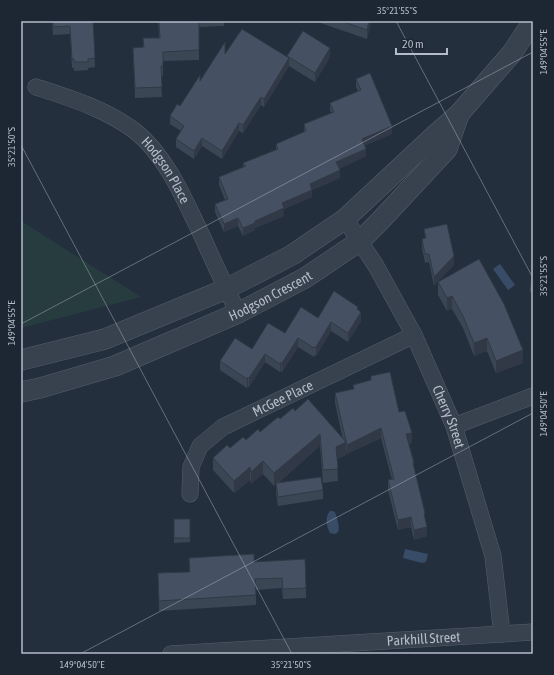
<svg xmlns="http://www.w3.org/2000/svg" width="554" height="675" font-family="'Asap Condensed',sans-serif">
<rect width="100%" height="100%" fill="#242f3e"/>
<path fill="#263c3f" d="M21 221 141 297 21 328Z"/>
<g fill="#394c67">
<path d="M500 264 515 285 508 290 493 269Z"/>
<path d="M330 511H332L335 512C337 519 345 538 330 533 327 528 324 517 330 511Z"/>
<path d="M405 549 428 554 426 562 422 563 403 558Z"/>
</g>
<g fill="none" stroke-linecap="round" stroke-linejoin="round">
<defs>
<g id="minor">
<path id="s1" d="M36 87C70 98 106 109 135 131 167 156 186 203 203 238 214 263 226 288 238 313"/>
<path id="s2" d="M345 219 376 266 414 335 454 426 493 556 502 634"/>
<path d="M454 426 533 396"/>
<path id="s3" d="M190 494 191 467 200 446 223 427 414 335"/>
<path id="s4" d="M171 654 533 632"/>
</g>
<g id="tertiary">
<path d="M21 360 105 339 226 289 292 255 345 219 435 135 459 114 512 53 533 21"/>
<path id="s5" d="M21 392 40 388 115 366 238 313 305 278 360 241 380 221 447 149 459 114"/>
</g>
</defs>
<use href="#minor" stroke="#565f6c" stroke-width="17"/>
<use href="#tertiary" stroke="#565f6c" stroke-width="21"/>
<use href="#minor" stroke="#38414e" stroke-width="16"/>
<use href="#tertiary" stroke="#38414e" stroke-width="20"/>
</g>
<g fill="#3b4654">
<path d="M52 21H93L95 67 88 68V70L74 71V68H72L70 34 53 35Z"/>
<path d="M158 21H224V26L199 27V60L163 61V76H161L162 97 135 98 133 48 143 47V38H159Z"/>
<path d="M315 21H371L367 39Z"/>
<path d="M225 54 287 57V56L330 57 315 82 289 66 264 107 261 105 243 133 239 131 222 159 202 146 194 159 176 147V139L181 131 170 124V116L180 106Z"/>
<path d="M356 79 392 134 365 145 366 156 339 169 340 178 312 190V197L284 209V216L255 228V230L243 236 238 226 224 232 215 212V204L225 200 219 185V177L243 167V163L276 150V144L304 132V124L331 113 330 110V103L358 91 356 87Z"/>
<path d="M424 229 454 265 434 286 429 262 425 263 422 248V239L425 238Z"/>
<path d="M533 273V293L530 292V287Z"/>
<path d="M438 282 523 363 496 373 487 351 474 356 463 328 452 309 447 311 438 295Z"/>
<path d="M358 310 361 321 348 342 331 331 316 356 314 355V357L298 347 282 372 281 371 280 372 265 362 249 387 248 386 247 388 220 370V361L252 349 318 318Z"/>
<path d="M353 385 399 412 412 443 409 444 425 518 427 536 414 540 411 527 398 530 388 490V480H392L381 438 347 454 346 450V455L337 459 338 481 323 483 320 446 278 483 323 490V499L278 506 276 492V484L274 486 263 474 251 484 250 480 234 493 213 470V458L246 440 295 411 343 440 335 403V393L353 389Z"/>
<path d="M174 519H190V542L174 543Z"/>
<path d="M189 558 254 562 306 588V598L283 599 282 588 256 590V605L159 611 158 573 189 572Z"/>
</g>
<g fill="#303945">
<path d="M369 21H371L367 39V30Z"/>
<path d="M330 48V57L315 82V73Z"/>
<path d="M289 58V66L264 107V99Z"/>
<path d="M261 97V105L243 133V125Z"/>
<path d="M239 123V131L222 159V151Z"/>
<path d="M392 126V134L362 147V139Z"/>
<path d="M202 138V146L194 159V151Z"/>
<path d="M366 149V156L336 170V162Z"/>
<path d="M340 170V178L312 190V197L284 209V216L255 228V230L243 236V228L310 184Z"/>
<path d="M238 218V226L224 232V224Z"/>
<path d="M454 256V265L434 286V277Z"/>
<path d="M452 296V309L447 311V298Z"/>
<path d="M358 307V315L361 312V321L348 342V333L357 309Z"/>
<path d="M331 322V331L316 356V347Z"/>
<path d="M298 338V347L282 372V363Z"/>
<path d="M487 338V351L474 356V343Z"/>
<path d="M523 350V363L496 373V361Z"/>
<path d="M265 354V362L249 387V378Z"/>
<path d="M281 362V371L280 372V364Z"/>
<path d="M248 377V386L247 388V379Z"/>
<path d="M381 428V438L347 454V445Z"/>
<path d="M412 433V443L406 444V434Z"/>
<path d="M320 434V446L274 486V473Z"/>
<path d="M346 442V455L336 460V447Z"/>
<path d="M263 461V474L251 484V472Z"/>
<path d="M250 467V480L234 493V481Z"/>
<path d="M411 517V527L398 530V520Z"/>
<path d="M427 527V536L414 540V530Z"/>
</g>
<g fill="#455162" stroke="#303945">
<path d="M53 21H93L95 58 88 59V62H74V59H72L70 26 53 27Z"/>
<path d="M159 21H199V50L163 52V66H161L162 87 135 88 133 48 144 47 143 38H160Z"/>
<path d="M341 21H369L367 30Z"/>
<path d="M242 29 289 58 264 99 261 97 243 125 239 123 222 151 202 138 194 151 176 139 184 126 170 116 177 104 180 106 200 75V81L225 42V54Z"/>
<path d="M303 31 330 48 315 73 287 56Z"/>
<path d="M370 73 392 126 362 139 366 149 336 162 340 170 310 184 312 190 282 203 284 208 255 221V223L243 228 238 218 224 224 215 204 228 199 219 177 246 166 243 163 278 149 276 144 306 131 304 124 334 112 330 103 361 90 356 79Z"/>
<path d="M447 224 454 256 434 277 429 254H425L422 239 426 238 424 229Z"/>
<path d="M479 259 504 304 523 350 496 361 487 338 474 343 463 316 452 296 447 298 438 282Z"/>
<path d="M533 273V288L530 287Z"/>
<path d="M334 291 358 307 357 309 361 312 348 333 331 322 316 347H314V348L298 338 282 363 281 362 280 364 265 354 249 378 248 377 247 379 220 361 235 338 252 349 268 323 285 333 301 307 318 318Z"/>
<path d="M390 372 399 412 405 411 412 433 406 434 414 463H413L425 513 424 514 427 527 414 530 411 517 398 520 388 480 394 479 381 428 347 445 335 393 354 389 353 385 371 380V376Z"/>
<path d="M308 399 346 442 336 447 338 469 323 470 320 434 274 473 263 461 251 472 250 467 234 481 213 458 227 445 230 448 243 437 246 440 258 429 260 432 278 417 280 419 293 408 295 411Z"/>
<path d="M321 477 323 490 278 497 276 483Z"/>
<rect x="174" y="519" width="16" height="19"/>
<path d="M254 554V562L305 559 306 588 283 589 282 578 255 579 256 595 159 601 158 573 190 572 189 558Z"/>
</g>
<path fill="none" stroke="#b4bcc9" stroke-width="1" stroke-opacity="0.45" d="M396 21 533 278M21 145 292 654M21 324 533 52M80 654 533 413"/>
<g text-anchor="middle" stroke-width="3" stroke-linejoin="round" paint-order="stroke">
<g font-size="14" fill="#b4bcc9" stroke="#1d2633">
<text dy="5" stroke="none"><textPath href="#s1" startOffset="159">Hodgson Place</textPath></text>
<text dy="5" stroke="none"><textPath href="#s5" startOffset="268">Hodgson Crescent</textPath></text>
<text dy="5" stroke="none"><textPath href="#s3" startOffset="146">McGee Place</textPath></text>
<text dy="5" stroke="none"><textPath href="#s2" startOffset="224">Cherry Street</textPath></text>
<text dy="5" stroke="none"><textPath href="#s4" startOffset="253">Parkhill Street</textPath></text>
</g>
</g>
<rect width="554" height="675" fill="none" stroke="#1d2633" stroke-width="44"/>
<path d="M396 48v6h51v-6" fill="none" stroke="#b4bcc9" stroke-width="2"/>
<text x="402" y="48" font-size="12" fill="#b4bcc9" stroke="#1d2633" stroke-width="3" paint-order="stroke">20 m</text>
<rect x="22" y="22" width="510" height="631" fill="none" stroke="#b4bcc9" stroke-width="1.5"/>
<g font-size="10" text-anchor="middle" fill="#b4bcc9">
<text x="397" y="14">35°21'55"S</text>
<text transform="translate(543 52) rotate(-90)" y="4">149°04'55"E</text>
<text transform="translate(11 147) rotate(-90)" y="4">35°21'50"S</text>
<text transform="translate(543 276) rotate(-90)" y="4">35°21'55"S</text>
<text transform="translate(11 323) rotate(-90)" y="4">149°04'55"E</text>
<text transform="translate(543 414) rotate(-90)" y="4">149°04'50"E</text>
<text x="82" y="668">149°04'50"E</text>
<text x="291" y="668">35°21'50"S</text>
</g>
</svg>
